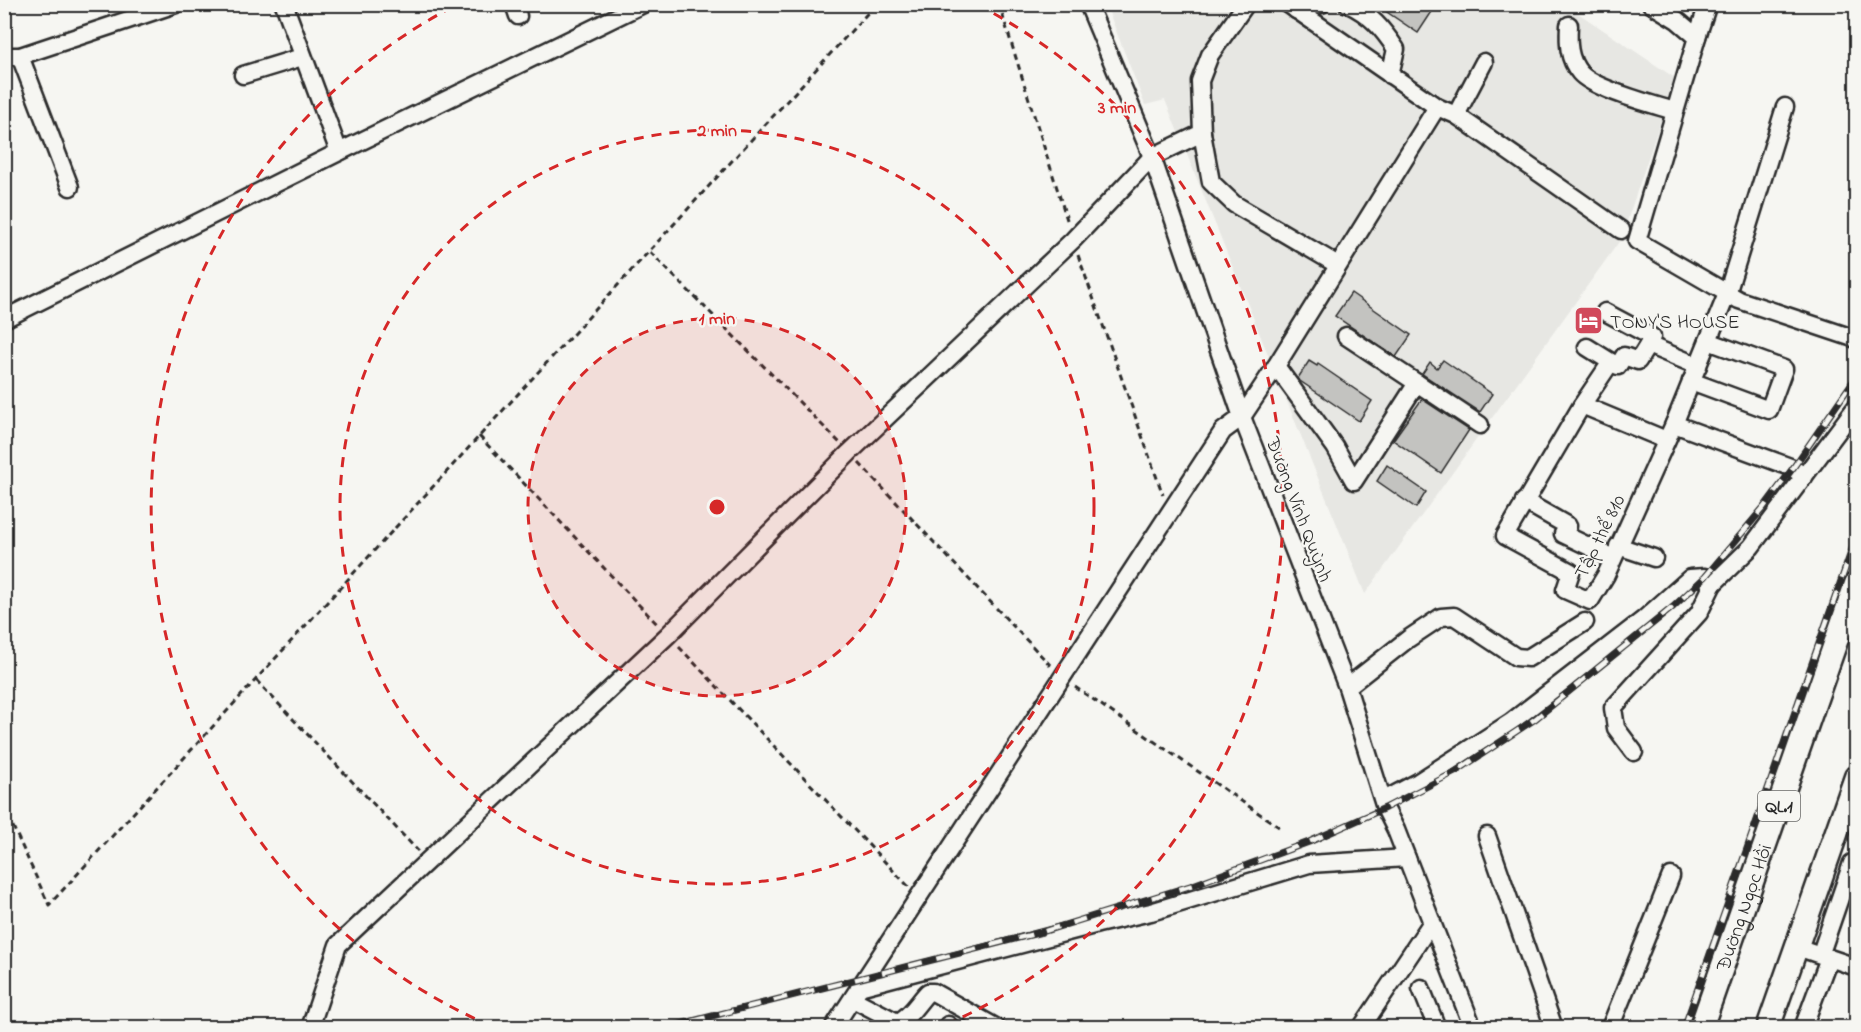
<svg xmlns="http://www.w3.org/2000/svg" width="1861" height="1032" font-family="'Indie Flower',sans-serif">
<rect width="100%" height="100%" fill="#f6f6f2"/>
<filter id="ink" filterUnits="userSpaceOnUse"><feTurbulence type="fractalNoise" baseFrequency=".0167" numOctaves="2"/><feDisplacementMap in="SourceGraphic" scale="12" xChannelSelector="R" yChannelSelector="G"/><feConvolveMatrix kernelMatrix="1 2 1 2 8 2 1 2 1" color-interpolation-filters="sRGB"/></filter>
<g filter="url(#ink)">
<path fill="#e7e7e3" d="M1106 5H1566L1675 78 1621 239 1365 594 1165 100 1145 105Z"/>
<g fill="#c3c3c0" stroke="#2b2b2b" stroke-width="1.5">
<path d="M1375 4H1437L1418 33Z"/>
<path d="M1351 293 1411 335 1396 357 1335 316Z"/>
<path d="M1443 360 1492 394 1480 412 1422 374 1430 362 1437 368Z"/>
<path d="M1309 361 1317 366 1318 364 1372 401 1359 421 1300 381 1298 378Z"/>
<path d="M1422 399 1469 430 1441 473 1393 440Z"/>
<path d="M1387 465 1426 492 1416 508 1377 481Z"/>
</g>
<g fill="none" stroke-linecap="round" stroke-linejoin="round">
<defs>
<g id="minor">
<path d="M284 4 339 152"/>
<path d="M514 4 518 16"/>
<path d="M1088 4 1152 157 1242 417 1347 687 1385 808 1396 830 1473 1028"/>
<path d="M1288 4 1437 107 1456 115 1621 230"/>
<path d="M1348 4C1371 15 1382 28 1396 49L1390 75"/>
<path d="M1651 4 1677 20 1697 37 1637 241 1739 300 1856 339"/>
<path d="M1296 10 1321 4"/>
<path d="M1569 25C1568 42 1568 59 1580 73 1594 89 1652 104 1674 111"/>
<path d="M1697 37 1708 4"/>
<path d="M4 56H20L176 4"/>
<path d="M20 56 70 187"/>
<path d="M243 75 302 57"/>
<path d="M1456 115 1484 62"/>
<path d="M1202 133 1211 182 1234 204 1338 265"/>
<path d="M1605 312 1652 337 1648 345 1698 366"/>
<path d="M4 319 339 152 643 4"/>
<path d="M1587 347 1611 362 1582 405 1505 536 1571 572 1565 590 1590 601 1606 575 1674 424 1727 294 1785 107"/>
<path d="M1611 362 1618 366 1624 356 1638 361 1648 345"/>
<path d="M1276 366 1335 447 1354 481 1417 383 1346 336"/>
<path d="M1691 381 1769 410 1784 369 1708 341"/>
<path d="M1417 383 1480 425"/>
<path d="M1582 405 1666 440"/>
<path d="M1674 424 1793 468 1804 477"/>
<path d="M1524 501 1568 526 1563 534 1613 558"/>
<path d="M1618 546 1654 558"/>
<path d="M1347 687 1408 639 1441 617 1454 616 1516 657 1528 658 1585 622"/>
<path d="M1634 752 1616 728 1613 708 1699 613 1713 584"/>
<path d="M1384 800 1418 782 1511 722 1644 619 1690 578 1705 577 1713 584 1751 547 1856 407"/>
<path d="M1487 836 1554 1028"/>
<path d="M1797 947 1856 967"/>
<path d="M1823 947 1852 863"/>
<path d="M859 987 1098 924 1151 912 1309 864 1407 858"/>
<path d="M1421 988 1437 1028"/>
<path d="M853 999 897 1022C910 1018 918 1002 928 992H933L997 1028"/>
<path d="M948 1025 951 1028"/>
<path d="M310 1028 338 945 668 635 849 453 1073 240 1152 157 1202 133 1200 81 1210 55 1246 4"/>
<path d="M833 1028 1223 431 1242 417 1276 366 1437 107"/>
<path d="M1361 1028 1432 922"/>
<path d="M1610 1028 1671 876"/>
<path d="M1803 1028 1829 958"/>
</g>
<g id="highway">
<path id="s1" d="M1701 1028 1856 584"/>
<path d="M1768 1028 1856 777"/>
</g>
</defs>
<use href="#minor" stroke="#2b2b2b" stroke-width="21"/>
<use href="#highway" stroke="#2b2b2b" stroke-width="27"/>
<g stroke="#2b2b2b" stroke-width="3" stroke-dasharray="6 4.5" stroke-linecap="butt">
<path d="M999 4 1068 223"/>
<path d="M650 252 840 443"/>
<path d="M1078 255 1163 495"/>
<path d="M479 436 658 625"/>
<path d="M859 463 1052 667"/>
<path d="M679 647 909 887"/>
<path d="M256 680 418 851"/>
<path d="M1075 687 1279 827"/>
<path d="M4 807 49 905 876 4"/>
</g>
<use href="#minor" stroke="#f6f6f2" stroke-width="16"/>
<use href="#highway" stroke="#f6f6f2" stroke-width="22"/>
<defs>
<g id="rail">
<path d="M665 1028 1042 932 1193 885 1309 842 1385 808 1455 772 1535 719 1673 607 1705 577 1764 507 1793 468 1856 377"/>
<path d="M1684 1028 1856 538"/>
</g>
</defs>
<use href="#rail" stroke="#2b2b2b" stroke-width="7"/>
<use href="#rail" stroke="#f6f6f2" stroke-width="4.5" stroke-dasharray="14" stroke-linecap="butt"/>
</g>
</g>
<circle cx="717" cy="507" r="189" fill="#d62828" fill-opacity=".12"/>
<g fill="none" stroke="#d62828" stroke-width="3" stroke-dasharray="10 8">
<circle cx="717" cy="507" r="189"/>
<circle cx="717" cy="507" r="377"/>
<path d="M491 1026A566 566 0 0 1 456 5M978 5A566 566 0 0 1 943 1026"/>
</g>
<defs>
<symbol id="hotel-square" viewBox="-11 -11 22 22"><rect x="-9" y="-9" width="18" height="18" rx="4" fill="#d1495b" stroke="#f6f6f2"/><path d="M-6-4.5h1.5V1H6V5H4.5V3h-9V5H-6ZM-4 0a1.8 1.8 0 1 1 3.6 0ZM.5 0V-2.5h3Q6-2.5 6 0Z" fill="#fff"/></symbol>
</defs>
<g fill-rule="evenodd">
<use href="#hotel-square" x="1572" y="304" width="33" height="33"/>
</g>
<g text-anchor="middle" stroke-width="5" stroke-linejoin="round" paint-order="stroke">
<rect fill="#f6f6f2" stroke="#686867" stroke-width="1.5" x="1758" y="791" width="42" height="30" rx="4.5"/>
<g font-size="18" font-weight="bold" fill="#2b2b2b">
<text x="1779" y="812">QL.1</text>
</g>
<g font-size="20" fill="#2b2b2b" stroke="#f6f6f2" text-anchor="start">
<text x="1610" y="328">TONY'S HOUSE</text>
</g>
<g font-size="20" fill="#2b2b2b" stroke="#f6f6f2">
<text transform="translate(1300 509) rotate(69)" y="7">Đường Vĩnh Quỳnh</text>
<text transform="translate(1599 536) rotate(-64)" y="7">Tập thể 810</text>
<text dy="7" stroke="none"><textPath href="#s1" startOffset="128">Đường Ngọc Hồi</textPath></text>
</g>
</g>
<circle cx="717" cy="507" r="9" fill="#d62828" stroke="#f6f6f2" stroke-width="3"/>
<g font-size="18" text-anchor="middle" font-weight="bold" fill="#d62828" stroke="#f6f6f2" stroke-width="5" stroke-linejoin="round" paint-order="stroke">
<text x="1117" y="113">3 min</text>
<text x="717" y="136">2 min</text>
<text x="717" y="324">1 min</text>
</g>
<rect width="1861" height="1032" fill="none" stroke="#f6f6f2" stroke-width="24"/>
<rect x="12" y="12" width="1837" height="1008" fill="none" stroke="#2b2b2b" stroke-width="2" filter="url(#ink)"/>
</svg>
